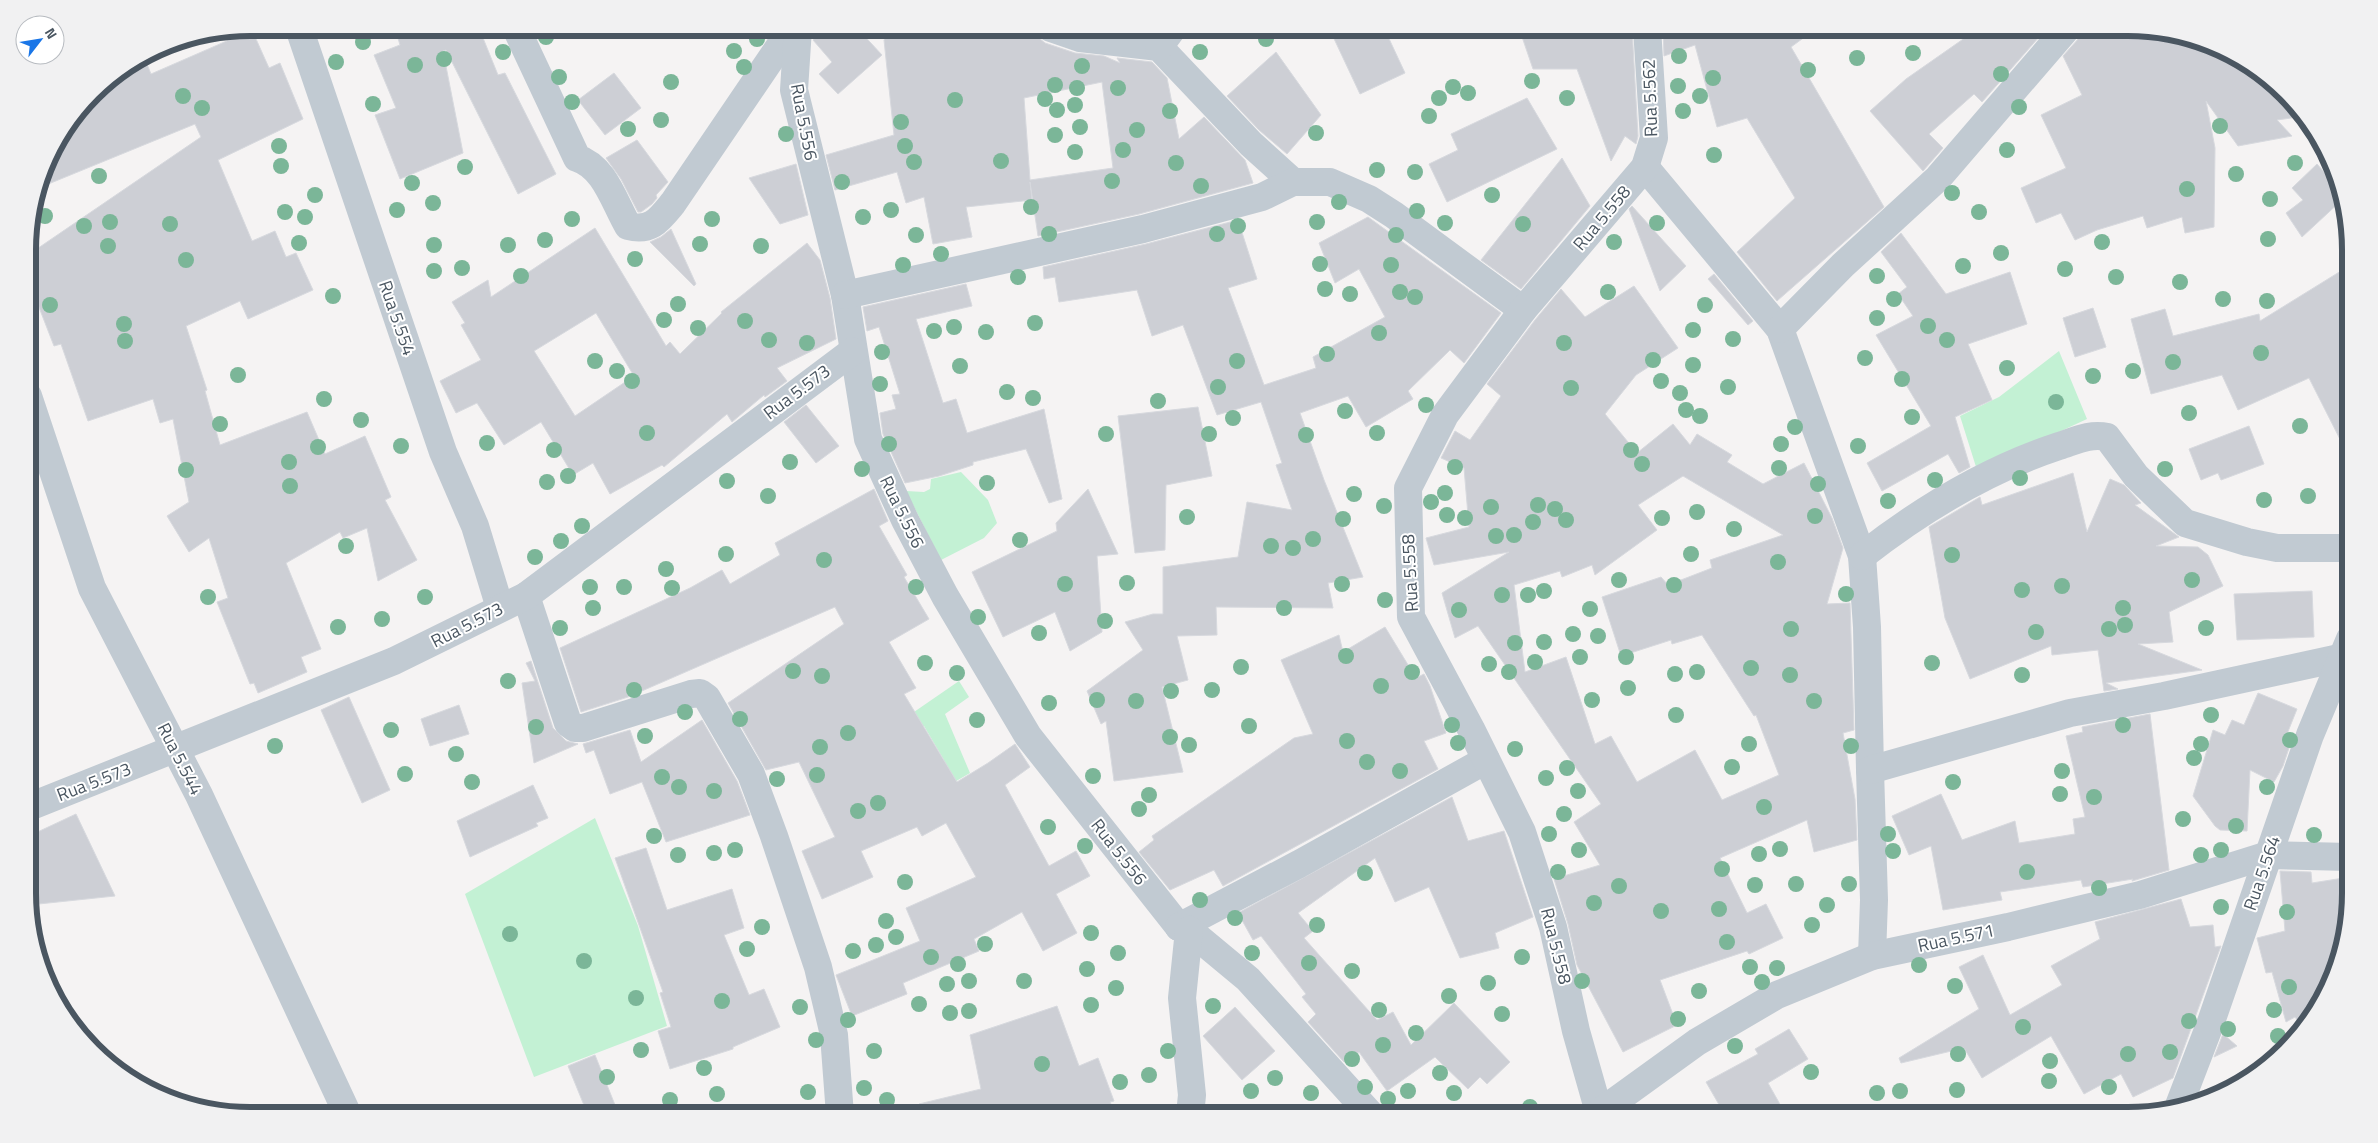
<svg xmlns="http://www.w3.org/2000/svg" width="2378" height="1143" font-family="'Titillium Web',sans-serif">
<rect width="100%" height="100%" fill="#f5f3f3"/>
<g fill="#c3f1d4">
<path d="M2059 351 2087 419 1977 470 1960 416 1999 397Z"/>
<path d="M961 472 988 500 997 523 984 538 941 560 906 491 924 492 930 489 931 479Z"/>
<path d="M959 681 969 697 945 714 970 773 908 809 891 792 944 760 924 726 903 738 914 712Z"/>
<path d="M595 818 638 926 667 1026 534 1077 465 894Z"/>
</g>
<g fill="#cdcfd5" stroke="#d7d9de" fill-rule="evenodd">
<path d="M395 28H497L498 32 483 38 498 75 505 73 556 174 518 194 446 50 443 51 463 153 400 179 375 115 396 108 374 55 400 45Z"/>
<path d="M827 28H857L882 55 838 94 819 74 832 62 813 40Z"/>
<path d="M893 28H1034L1039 38 1045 43 1075 53 1104 56 1120 63 1117 58 1152 62 1167 78 1179 139 1204 117 1245 160 1253 183 1139 214 1038 236 1030 182 1032 200 966 207 972 237 933 244 924 197 906 203 897 172 835 190 826 155 894 135 884 40ZM1102 82 1113 168 1030 180 1024 98Z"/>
<path d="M1329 28H1384L1405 73 1360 94Z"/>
<path d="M1519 28H1632L1638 136 1636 144 1625 136 1611 161 1577 69H1533Z"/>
<path d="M1663 28H1817L1791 47 1884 207 1777 301 1737 252 1795 198 1747 118 1717 127 1695 45 1664 56Z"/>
<path d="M1979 28H2047L1982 102 1974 94 1929 134 1943 148 1923 171 1870 111 1906 79Z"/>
<path d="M2082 28H2128L2226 50 2305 116 2277 120 2292 136 2238 146 2206 101 2215 148 2214 227 2185 233 2182 217 2147 228 2143 216 2097 230 2075 240 2061 213 2036 223 2021 188 2066 168 2041 115 2082 95 2063 56 2079 38Z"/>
<path d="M252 30 269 68 280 63 303 119 218 160 252 241 275 231 286 257 296 253 313 290 248 319 240 301 186 326 207 390 205 391 220 445 307 412 325 454 365 436 391 497 385 500 417 560 378 581 367 528 343 538 340 532 286 563 321 649 301 657 307 672 258 693 254 683 250 684 217 602 228 598 209 538 189 552 167 516 189 502 173 419 160 423 153 399 88 421 61 344 54 346 35 297 28 300V255L201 137 195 124 41 187 50 152 103 83 144 57 151 74Z"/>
<path d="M1276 52 1321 115 1287 154 1259 130 1227 96Z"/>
<path d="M614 73 641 108 605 135 578 100Z"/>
<path d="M1527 98 1557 149 1447 202 1429 164 1458 150 1451 134Z"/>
<path d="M637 140 668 182 656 195 657 198 652 204 641 212H638L621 179 606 158Z"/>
<path d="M1562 158 1590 206 1521 289 1481 260Z"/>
<path d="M796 164 808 215 780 224 749 178Z"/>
<path d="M2317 164 2331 180 2336 176 2343 199 2302 237 2286 213 2303 200 2292 188Z"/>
<path d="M1632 206 1686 266 1660 291 1629 209Z"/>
<path d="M1368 217 1501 313 1464 363 1450 350 1408 391 1413 399 1366 427 1348 396 1300 413 1324 480 1363 577 1328 583 1333 608 1216 607 1217 635 1177 636 1188 680 1162 687 1183 772 1114 781 1106 721 1101 724 1087 691 1143 650 1125 622 1153 614H1163V567L1238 557 1247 502 1292 510 1276 465 1282 463 1261 402 1217 415 1183 325 1152 336 1137 290 1059 302 1055 277 1044 279 1043 267 1146 244 1238 220 1257 279 1228 288 1264 385 1316 368 1313 357 1385 317 1359 269 1335 283 1319 243Z"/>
<path d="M595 228 666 346 670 342 680 354 722 313 721 312 807 243 820 260 830 298 836 339 777 368 787 381 765 397 764 395 732 422 727 414 664 467 662 465 610 494 593 463 573 475 541 422 504 445 477 403 456 413 440 381 481 360 461 325 465 323 452 302 488 280 491 297ZM596 313 634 376 575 416 534 351Z"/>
<path d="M671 229 696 284 694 286 650 242 661 237Z"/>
<path d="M1901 233 1946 294 2010 272 2027 324 1968 344 1992 400 1955 417 1970 467 1959 473 1948 454 1882 491 1867 463 1931 426 1876 335 1913 316 1898 294 1907 287 1881 252Z"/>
<path d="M2349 266V457L2309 378 2238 410 2222 375 2151 394 2131 319 2165 309 2173 336 2259 314 2260 321Z"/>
<path d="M1714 274 1753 321 1748 325 1708 279Z"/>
<path d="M966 284 972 306 916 319 943 403 956 399 967 433 1044 409 1062 499 1049 503 1026 449 973 462V465L939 476 905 483 883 434 880 413 896 409 892 395 900 394 879 327 867 331 863 307Z"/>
<path d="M1634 286 1678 348 1636 375 1605 414 1637 453 1673 424 1690 445 1697 434 1732 455 1727 462 1763 484 1804 463 1832 518 1843 548 1827 604 1850 603 1854 730 1843 733 1855 799 1857 840 1814 852 1807 820 1720 858 1747 913 1766 904 1783 938 1749 954 1747 951 1660 980 1677 1025 1623 1052 1577 965 1568 924 1554 879 1600 865 1574 822 1601 804 1478 626 1455 638 1442 593 1509 552 1434 565 1426 538 1469 527 1464 468 1441 458 1455 431 1470 440 1501 396 1487 384 1535 320 1561 289 1585 317ZM1683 476 1783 535 1710 560 1712 568 1668 585 1661 577 1602 597 1621 656 1671 640 1672 644 1702 635 1754 716 1756 715 1779 775 1722 800 1695 750 1637 782 1611 736 1595 744 1566 657 1525 672 1514 585 1560 571 1562 577 1592 565 1595 575 1657 530 1638 505Z"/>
<path d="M2093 308 2106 347 2075 357 2063 318Z"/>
<path d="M806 405 839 446 816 463 784 422Z"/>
<path d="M1198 407 1212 476 1166 485 1165 550 1135 553 1118 416Z"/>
<path d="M2249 426 2264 464 2221 480 2218 473 2201 480 2189 449Z"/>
<path d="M2073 473 2087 532 2110 479 2124 485 2141 503 2135 505 2179 537 2156 546 2198 547 2208 555 2223 586 2169 612 2173 642 2138 644 2202 670 2106 683 2118 689 2104 691 2098 650 2052 655 2051 646 1970 679 1945 618 1929 527 1980 497 1982 505Z"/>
<path d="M874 489 888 521 879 526 907 575 904 577 929 619 889 642 916 688 904 694 957 782 988 763 1015 744 1030 767 1005 785 1049 866 1076 851 1090 876 1056 894 1077 933 1043 951 1022 912 974 939 979 951 903 983 907 994 852 1016 836 975 920 941 906 908 976 877 946 823 922 836 917 827 861 851 873 877 822 899 802 851 835 837 799 762 766 770 728 703 844 624 835 607 628 697 581 712 560 648 690 588 722 570 730 584 780 555 775 543Z"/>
<path d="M1088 489 1118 554 1097 556 1102 632 1070 651 1055 612 1003 637 972 572 1057 531 1056 523Z"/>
<path d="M2312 591 2314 637 2237 640 2234 594Z"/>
<path d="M1385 627 1416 678 1424 674 1430 686 1446 733 1424 741 1438 769 1223 886 1214 870 1170 890 1139 852 1154 840 1152 836 1294 738 1313 734 1281 660 1339 635 1343 652Z"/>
<path d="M531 661 553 728 566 741 578 744 534 763 522 683 535 681 526 663Z"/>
<path d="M2258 693 2297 709 2287 734 2293 736 2283 766 2274 782 2250 770 2247 831 2220 830 2215 826 2193 796 2213 730 2225 735 2232 720 2244 725Z"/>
<path d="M349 697 390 790 362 803 321 710Z"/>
<path d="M459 705 469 734 430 746 421 719Z"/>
<path d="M2150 714 2169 870 2132 881 2133 879 2083 887 2081 880 2000 892 2002 900 1943 910 1931 846 1909 855 1892 816 1941 794 1962 840 2015 821 2019 843 2075 834 2073 819 2085 817 2066 736 2083 732 2082 727Z"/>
<path d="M702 720 737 781 750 815 666 842 642 782 610 794 594 750 586 753 583 744 630 730 641 762Z"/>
<path d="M533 785 548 818 536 823 538 826 470 857 457 821Z"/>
<path d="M1452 797 1468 841 1504 831 1533 917 1495 933 1499 948 1460 958 1429 887 1395 902 1375 858 1298 913 1313 931 1304 938 1377 1020 1393 1012 1411 1045 1454 1003 1510 1062 1487 1084 1480 1077 1468 1089 1435 1057 1387 1091 1359 1052 1344 1062 1308 1022 1316 1014 1302 997 1306 994 1261 936 1253 940 1238 913Z"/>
<path d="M76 814 115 896 29 905V836Z"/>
<path d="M646 848 667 910 732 889 744 928 724 935 749 995 764 989 780 1027 733 1047V1049L670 1069 658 1031 671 1027 660 993 663 992 615 858Z"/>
<path d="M2280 871 2311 872 2312 883 2350 877V893L2328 991 2303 1028 2295 1017 2286 1022 2272 972 2266 973 2257 938 2285 931Z"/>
<path d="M2181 899 2190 927 2213 925 2215 947 2221 946 2173 1078 2133 1097 2121 1074 2084 1094 2051 1036 1982 1078 1964 1048 1901 1063 1899 1058 1979 1009 1959 967 1983 955 2010 1015 2062 985 2051 966 2100 939 2095 922Z"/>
<path d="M1057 1006 1079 1066 1098 1058 1114 1101 1110 1102 1116 1115H920L919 1104 981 1089 970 1035Z"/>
<path d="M1235 1007 1275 1051 1242 1080 1203 1036Z"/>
<path d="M1789 1029 1808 1059 1768 1083 1786 1115H1725L1706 1082 1758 1054 1755 1049Z"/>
<path d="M2223 1034 2237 1046 2214 1057Z"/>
<path d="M595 1055 619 1115H588L568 1066Z"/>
</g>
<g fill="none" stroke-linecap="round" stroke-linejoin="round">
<g stroke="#c1cad2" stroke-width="28">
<path d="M299 28 443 452 475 526 500 608"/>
<path d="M516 28 577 158C605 167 614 202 628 226 651 232 659 220 673 203L792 28"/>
<path d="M798 28 794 90 845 295 868 439 905 520 945 596 1028 736 1179 927"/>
<path d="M1051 28 1080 38 1159 47 1251 144 1293 182"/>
<path d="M1159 47 1173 28"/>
<path d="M1645 167 1780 329 1862 556 1867 627 1870 770 1874 900 1872 956"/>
<path d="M845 295 1143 229 1262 197 1293 182H1330L1369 199 1394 215 1523 310"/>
<path d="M1780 329 1843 265 1938 178 2067 28"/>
<path d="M28 396 92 588 199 795 348 1115"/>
<path d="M1862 556C1922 509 1986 470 2059 446 2075 441 2090 433 2107 437L2136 476 2185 523 2247 542 2277 548H2350"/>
<path d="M526 596 568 723 575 728H583L691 694 700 693 707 698 751 774 774 836 818 967 834 1035 840 1115"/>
<path d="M1870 770 2070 713 2164 696 2344 657"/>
<path d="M29 807 394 661 526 596 853 351"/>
<path d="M1179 927 1299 864 1486 760"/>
<path d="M1179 927 1189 930 1248 979 1371 1115"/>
<path d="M1189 930 1182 998 1192 1095 1190 1115"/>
<path d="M2178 1108 2211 1022 2310 735 2350 639"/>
<path d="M1599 1112 1576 1031 1553 927 1522 832 1471 729 1411 617 1408 488 1445 415 1523 310 1645 167 1654 138 1647 28"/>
<path d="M1596 1115 1697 1042 1777 995 1872 956 2008 927 2140 895 2268 855 2350 857"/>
</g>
</g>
<g fill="#7bb698">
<circle cx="546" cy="37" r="8"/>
<circle cx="757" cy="39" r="8"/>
<circle cx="1266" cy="39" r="8"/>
<circle cx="363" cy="42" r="8"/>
<circle cx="734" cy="51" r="8"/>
<circle cx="503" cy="52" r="8"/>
<circle cx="1200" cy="52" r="8"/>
<circle cx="1913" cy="53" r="8"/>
<circle cx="1679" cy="56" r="8"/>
<circle cx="1857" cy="58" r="8"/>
<circle cx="444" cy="59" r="8"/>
<circle cx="336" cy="62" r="8"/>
<circle cx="415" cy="65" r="8"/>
<circle cx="1082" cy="66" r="8"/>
<circle cx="744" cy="67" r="8"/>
<circle cx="1808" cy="70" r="8"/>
<circle cx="2001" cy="74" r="8"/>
<circle cx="559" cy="77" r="8"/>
<circle cx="1713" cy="78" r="8"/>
<circle cx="1532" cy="81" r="8"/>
<circle cx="671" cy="82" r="8"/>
<circle cx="1055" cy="85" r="8"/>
<circle cx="1678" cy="86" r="8"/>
<circle cx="1453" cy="87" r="8"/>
<circle cx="1077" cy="88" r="8"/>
<circle cx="1118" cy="88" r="8"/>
<circle cx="1468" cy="93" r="8"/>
<circle cx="183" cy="96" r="8"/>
<circle cx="1700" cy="96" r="8"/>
<circle cx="1439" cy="98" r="8"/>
<circle cx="1567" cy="98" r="8"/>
<circle cx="1045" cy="99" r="8"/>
<circle cx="955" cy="100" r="8"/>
<circle cx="572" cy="102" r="8"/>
<circle cx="373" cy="104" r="8"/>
<circle cx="1075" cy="105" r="8"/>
<circle cx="2019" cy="107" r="8"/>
<circle cx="202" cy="108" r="8"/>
<circle cx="1057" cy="110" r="8"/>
<circle cx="1170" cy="111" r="8"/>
<circle cx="1683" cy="111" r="8"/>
<circle cx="1429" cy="116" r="8"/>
<circle cx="661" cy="120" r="8"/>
<circle cx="901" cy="122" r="8"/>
<circle cx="2220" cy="126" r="8"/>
<circle cx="1080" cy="127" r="8"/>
<circle cx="628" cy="129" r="8"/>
<circle cx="1137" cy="130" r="8"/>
<circle cx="1316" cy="133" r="8"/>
<circle cx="786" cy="134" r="8"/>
<circle cx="1055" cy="135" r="8"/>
<circle cx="279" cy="146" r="8"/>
<circle cx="905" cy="146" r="8"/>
<circle cx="1123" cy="150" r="8"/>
<circle cx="2007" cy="150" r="8"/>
<circle cx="1075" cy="152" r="8"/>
<circle cx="1714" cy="155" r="8"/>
<circle cx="1001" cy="161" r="8"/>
<circle cx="914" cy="162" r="8"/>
<circle cx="1176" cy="163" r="8"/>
<circle cx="2295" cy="163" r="8"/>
<circle cx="281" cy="166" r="8"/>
<circle cx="465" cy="167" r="8"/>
<circle cx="1377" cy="170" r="8"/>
<circle cx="1415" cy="172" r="8"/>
<circle cx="2236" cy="174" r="8"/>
<circle cx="99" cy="176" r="8"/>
<circle cx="1112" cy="181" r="8"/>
<circle cx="842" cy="182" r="8"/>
<circle cx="412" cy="183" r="8"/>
<circle cx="1201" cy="186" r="8"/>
<circle cx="2187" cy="189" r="8"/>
<circle cx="1952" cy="193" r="8"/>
<circle cx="315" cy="195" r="8"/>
<circle cx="1492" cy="195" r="8"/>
<circle cx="2270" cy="199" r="8"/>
<circle cx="1339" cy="202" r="8"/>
<circle cx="433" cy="203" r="8"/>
<circle cx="1031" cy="207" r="8"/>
<circle cx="397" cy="210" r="8"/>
<circle cx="891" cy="210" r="8"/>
<circle cx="1417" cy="211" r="8"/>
<circle cx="285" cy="212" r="8"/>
<circle cx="1979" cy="212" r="8"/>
<circle cx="45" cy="216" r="8"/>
<circle cx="305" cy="217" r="8"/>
<circle cx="863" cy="217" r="8"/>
<circle cx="572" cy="219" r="8"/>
<circle cx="712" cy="219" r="8"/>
<circle cx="110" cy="222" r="8"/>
<circle cx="1317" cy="222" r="8"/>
<circle cx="1445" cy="223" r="8"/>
<circle cx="1657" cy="223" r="8"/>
<circle cx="170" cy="224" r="8"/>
<circle cx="1523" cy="224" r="8"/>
<circle cx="84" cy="226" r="8"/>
<circle cx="1238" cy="226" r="8"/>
<circle cx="1049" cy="234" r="8"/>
<circle cx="1217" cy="234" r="8"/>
<circle cx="916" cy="235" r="8"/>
<circle cx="1396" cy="235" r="8"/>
<circle cx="2268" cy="239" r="8"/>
<circle cx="545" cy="240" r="8"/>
<circle cx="1614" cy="242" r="8"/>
<circle cx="2102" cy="242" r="8"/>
<circle cx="299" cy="243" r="8"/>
<circle cx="700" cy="244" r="8"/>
<circle cx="434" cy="245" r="8"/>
<circle cx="508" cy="245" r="8"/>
<circle cx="108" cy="246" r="8"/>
<circle cx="761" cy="246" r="8"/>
<circle cx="2001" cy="253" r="8"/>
<circle cx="941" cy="254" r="8"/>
<circle cx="635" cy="259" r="8"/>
<circle cx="186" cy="260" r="8"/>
<circle cx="1320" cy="264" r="8"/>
<circle cx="903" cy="265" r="8"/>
<circle cx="1391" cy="265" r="8"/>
<circle cx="1963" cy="266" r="8"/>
<circle cx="462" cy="268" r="8"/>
<circle cx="2065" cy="269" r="8"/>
<circle cx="434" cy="271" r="8"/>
<circle cx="521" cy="276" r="8"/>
<circle cx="1877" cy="276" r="8"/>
<circle cx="1018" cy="277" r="8"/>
<circle cx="2116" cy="277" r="8"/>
<circle cx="2180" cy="282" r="8"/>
<circle cx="1325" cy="289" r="8"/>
<circle cx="1400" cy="292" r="8"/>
<circle cx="1608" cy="292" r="8"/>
<circle cx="1350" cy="294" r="8"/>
<circle cx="333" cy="296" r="8"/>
<circle cx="1415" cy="297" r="8"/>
<circle cx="1894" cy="299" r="8"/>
<circle cx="2223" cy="299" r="8"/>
<circle cx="2267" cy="301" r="8"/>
<circle cx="678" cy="304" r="8"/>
<circle cx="50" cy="305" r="8"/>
<circle cx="1705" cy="305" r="8"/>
<circle cx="1877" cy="318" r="8"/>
<circle cx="664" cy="320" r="8"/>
<circle cx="745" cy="321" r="8"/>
<circle cx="1035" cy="323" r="8"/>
<circle cx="124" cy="324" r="8"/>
<circle cx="1928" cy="326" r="8"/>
<circle cx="954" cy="327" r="8"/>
<circle cx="698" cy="328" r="8"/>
<circle cx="1693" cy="330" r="8"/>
<circle cx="934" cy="331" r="8"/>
<circle cx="986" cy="332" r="8"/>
<circle cx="1379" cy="333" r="8"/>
<circle cx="1733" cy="339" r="8"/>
<circle cx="769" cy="340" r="8"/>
<circle cx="1947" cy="340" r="8"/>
<circle cx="125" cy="341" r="8"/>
<circle cx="807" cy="343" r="8"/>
<circle cx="1564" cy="343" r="8"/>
<circle cx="882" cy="352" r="8"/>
<circle cx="2261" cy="353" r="8"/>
<circle cx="1327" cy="354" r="8"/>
<circle cx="1865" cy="358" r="8"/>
<circle cx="1653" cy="360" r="8"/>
<circle cx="595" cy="361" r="8"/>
<circle cx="1237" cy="361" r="8"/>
<circle cx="2173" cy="362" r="8"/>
<circle cx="1693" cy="365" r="8"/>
<circle cx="960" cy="366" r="8"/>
<circle cx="2007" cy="368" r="8"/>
<circle cx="617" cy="371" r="8"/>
<circle cx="2133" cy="371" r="8"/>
<circle cx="238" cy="375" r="8"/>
<circle cx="2093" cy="376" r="8"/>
<circle cx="1902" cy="379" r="8"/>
<circle cx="632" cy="381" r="8"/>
<circle cx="1661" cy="381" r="8"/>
<circle cx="880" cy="384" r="8"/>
<circle cx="1218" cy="387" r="8"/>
<circle cx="1728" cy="387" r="8"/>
<circle cx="1571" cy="388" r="8"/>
<circle cx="1007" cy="392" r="8"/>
<circle cx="1680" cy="393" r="8"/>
<circle cx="1033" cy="398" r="8"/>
<circle cx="324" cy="399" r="8"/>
<circle cx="1158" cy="401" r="8"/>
<circle cx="2056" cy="402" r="8"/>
<circle cx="1426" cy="405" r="8"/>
<circle cx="1686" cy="410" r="8"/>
<circle cx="1345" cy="411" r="8"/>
<circle cx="2189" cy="413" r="8"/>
<circle cx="1700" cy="416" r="8"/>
<circle cx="1912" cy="417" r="8"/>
<circle cx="1233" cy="418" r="8"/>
<circle cx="361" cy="420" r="8"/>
<circle cx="220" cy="424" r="8"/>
<circle cx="2300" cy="426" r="8"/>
<circle cx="1795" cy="427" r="8"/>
<circle cx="647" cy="433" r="8"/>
<circle cx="1377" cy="433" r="8"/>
<circle cx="1106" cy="434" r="8"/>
<circle cx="1209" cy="434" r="8"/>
<circle cx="1306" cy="435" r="8"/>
<circle cx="487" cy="443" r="8"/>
<circle cx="889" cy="444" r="8"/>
<circle cx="1781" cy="444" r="8"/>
<circle cx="401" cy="446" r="8"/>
<circle cx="1858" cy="446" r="8"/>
<circle cx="318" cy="447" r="8"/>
<circle cx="554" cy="450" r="8"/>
<circle cx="1631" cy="450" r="8"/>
<circle cx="289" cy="462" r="8"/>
<circle cx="790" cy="462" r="8"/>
<circle cx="1642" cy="464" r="8"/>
<circle cx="1455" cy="467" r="8"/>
<circle cx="1779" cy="468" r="8"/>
<circle cx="862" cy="469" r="8"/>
<circle cx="2165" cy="469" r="8"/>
<circle cx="186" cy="470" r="8"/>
<circle cx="568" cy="476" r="8"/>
<circle cx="2020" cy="478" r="8"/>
<circle cx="1935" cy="480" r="8"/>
<circle cx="727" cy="481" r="8"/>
<circle cx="547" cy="482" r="8"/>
<circle cx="987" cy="483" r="8"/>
<circle cx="1818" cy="484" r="8"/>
<circle cx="290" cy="486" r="8"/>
<circle cx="1445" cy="493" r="8"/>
<circle cx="1354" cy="494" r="8"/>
<circle cx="768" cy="496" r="8"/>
<circle cx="2308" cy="496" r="8"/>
<circle cx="2264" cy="500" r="8"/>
<circle cx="1888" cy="501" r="8"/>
<circle cx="1431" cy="502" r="8"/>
<circle cx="1538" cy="505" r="8"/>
<circle cx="1384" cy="506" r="8"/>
<circle cx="1491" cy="507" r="8"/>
<circle cx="1555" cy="509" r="8"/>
<circle cx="1697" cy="512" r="8"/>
<circle cx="1447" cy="515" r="8"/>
<circle cx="1815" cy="516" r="8"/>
<circle cx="1187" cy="517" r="8"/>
<circle cx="1465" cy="518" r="8"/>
<circle cx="1662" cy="518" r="8"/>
<circle cx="1343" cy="519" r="8"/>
<circle cx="1566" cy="520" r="8"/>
<circle cx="1533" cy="522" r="8"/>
<circle cx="582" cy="526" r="8"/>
<circle cx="1734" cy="529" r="8"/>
<circle cx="1514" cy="535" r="8"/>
<circle cx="1496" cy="536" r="8"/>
<circle cx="1313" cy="539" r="8"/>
<circle cx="1020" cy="540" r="8"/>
<circle cx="561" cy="541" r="8"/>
<circle cx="346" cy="546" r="8"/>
<circle cx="1271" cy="546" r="8"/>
<circle cx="1293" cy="548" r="8"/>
<circle cx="726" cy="554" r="8"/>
<circle cx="1691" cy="554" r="8"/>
<circle cx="1952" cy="555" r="8"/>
<circle cx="535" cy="557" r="8"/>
<circle cx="824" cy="560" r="8"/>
<circle cx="1778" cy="562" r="8"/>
<circle cx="666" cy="569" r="8"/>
<circle cx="1619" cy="580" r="8"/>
<circle cx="2192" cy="580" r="8"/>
<circle cx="1127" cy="583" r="8"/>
<circle cx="1065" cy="584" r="8"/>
<circle cx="1342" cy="584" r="8"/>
<circle cx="1674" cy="585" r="8"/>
<circle cx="2062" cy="586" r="8"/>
<circle cx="590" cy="587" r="8"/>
<circle cx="624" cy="587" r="8"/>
<circle cx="916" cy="587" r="8"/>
<circle cx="672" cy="588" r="8"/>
<circle cx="2022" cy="590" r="8"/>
<circle cx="1544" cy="591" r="8"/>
<circle cx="1846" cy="594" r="8"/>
<circle cx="1502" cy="595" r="8"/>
<circle cx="1528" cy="595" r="8"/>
<circle cx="208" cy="597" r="8"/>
<circle cx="425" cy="597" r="8"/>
<circle cx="1385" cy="600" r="8"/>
<circle cx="593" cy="608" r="8"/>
<circle cx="1284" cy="608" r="8"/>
<circle cx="2123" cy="608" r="8"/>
<circle cx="1590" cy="609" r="8"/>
<circle cx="1459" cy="610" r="8"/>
<circle cx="978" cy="617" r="8"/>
<circle cx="382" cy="619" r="8"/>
<circle cx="1105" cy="621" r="8"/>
<circle cx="2125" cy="625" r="8"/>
<circle cx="338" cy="627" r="8"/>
<circle cx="560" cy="628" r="8"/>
<circle cx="2206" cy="628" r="8"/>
<circle cx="1791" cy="629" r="8"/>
<circle cx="2109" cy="629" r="8"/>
<circle cx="2036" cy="632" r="8"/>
<circle cx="1039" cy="633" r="8"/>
<circle cx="1573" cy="634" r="8"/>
<circle cx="1598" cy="636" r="8"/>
<circle cx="1544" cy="642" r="8"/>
<circle cx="1515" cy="643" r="8"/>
<circle cx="1346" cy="656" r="8"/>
<circle cx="1580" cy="657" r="8"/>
<circle cx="1626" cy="657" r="8"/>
<circle cx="1535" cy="662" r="8"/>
<circle cx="925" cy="663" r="8"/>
<circle cx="1932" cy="663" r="8"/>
<circle cx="1489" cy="664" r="8"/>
<circle cx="1241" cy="667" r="8"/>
<circle cx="1751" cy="668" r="8"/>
<circle cx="793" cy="671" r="8"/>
<circle cx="1412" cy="672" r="8"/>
<circle cx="1509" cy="672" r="8"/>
<circle cx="1697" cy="672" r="8"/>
<circle cx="957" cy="673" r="8"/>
<circle cx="1675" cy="674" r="8"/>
<circle cx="1790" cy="675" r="8"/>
<circle cx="2022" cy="675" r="8"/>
<circle cx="822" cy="676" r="8"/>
<circle cx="508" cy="681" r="8"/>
<circle cx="1381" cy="686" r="8"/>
<circle cx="1628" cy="688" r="8"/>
<circle cx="634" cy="690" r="8"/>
<circle cx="1212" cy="690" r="8"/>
<circle cx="1171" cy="691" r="8"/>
<circle cx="1097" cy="700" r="8"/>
<circle cx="1592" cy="700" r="8"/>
<circle cx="1136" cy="701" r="8"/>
<circle cx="1814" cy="701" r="8"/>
<circle cx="1049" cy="703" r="8"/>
<circle cx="685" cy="712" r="8"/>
<circle cx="1676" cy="715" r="8"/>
<circle cx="2211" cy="715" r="8"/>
<circle cx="740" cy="719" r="8"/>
<circle cx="977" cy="720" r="8"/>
<circle cx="1452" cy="725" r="8"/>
<circle cx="2123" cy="725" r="8"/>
<circle cx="1249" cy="726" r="8"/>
<circle cx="536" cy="727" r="8"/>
<circle cx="391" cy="730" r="8"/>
<circle cx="848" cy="733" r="8"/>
<circle cx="645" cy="736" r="8"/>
<circle cx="1170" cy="737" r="8"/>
<circle cx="2290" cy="740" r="8"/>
<circle cx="1347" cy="741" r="8"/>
<circle cx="1458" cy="743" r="8"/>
<circle cx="1749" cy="744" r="8"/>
<circle cx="2201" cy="744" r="8"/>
<circle cx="1189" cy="745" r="8"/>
<circle cx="275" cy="746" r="8"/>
<circle cx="1851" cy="746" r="8"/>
<circle cx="820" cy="747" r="8"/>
<circle cx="1515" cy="749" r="8"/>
<circle cx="456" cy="754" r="8"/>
<circle cx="2194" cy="758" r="8"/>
<circle cx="1367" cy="762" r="8"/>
<circle cx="1732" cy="767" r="8"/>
<circle cx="1567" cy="768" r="8"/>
<circle cx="1400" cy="771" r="8"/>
<circle cx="2062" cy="771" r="8"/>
<circle cx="405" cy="774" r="8"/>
<circle cx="817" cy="775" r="8"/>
<circle cx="1093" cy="776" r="8"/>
<circle cx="662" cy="777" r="8"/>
<circle cx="1546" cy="778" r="8"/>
<circle cx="777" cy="779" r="8"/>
<circle cx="472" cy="782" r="8"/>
<circle cx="1953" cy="782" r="8"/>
<circle cx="679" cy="787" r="8"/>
<circle cx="2267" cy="787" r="8"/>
<circle cx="714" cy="791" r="8"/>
<circle cx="1578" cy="791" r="8"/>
<circle cx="2060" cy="794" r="8"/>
<circle cx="1149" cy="795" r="8"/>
<circle cx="2094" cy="797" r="8"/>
<circle cx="878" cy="803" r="8"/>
<circle cx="1764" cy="807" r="8"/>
<circle cx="1139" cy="809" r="8"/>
<circle cx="858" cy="811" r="8"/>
<circle cx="1564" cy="814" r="8"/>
<circle cx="2183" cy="819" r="8"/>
<circle cx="2236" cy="826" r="8"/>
<circle cx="1048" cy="827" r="8"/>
<circle cx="1549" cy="834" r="8"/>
<circle cx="1888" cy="834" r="8"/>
<circle cx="2314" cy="835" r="8"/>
<circle cx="654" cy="836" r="8"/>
<circle cx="1085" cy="846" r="8"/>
<circle cx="1780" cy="849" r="8"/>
<circle cx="735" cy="850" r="8"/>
<circle cx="1579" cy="850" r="8"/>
<circle cx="2221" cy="850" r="8"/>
<circle cx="1893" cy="851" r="8"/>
<circle cx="714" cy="853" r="8"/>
<circle cx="1759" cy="854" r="8"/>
<circle cx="678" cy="855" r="8"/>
<circle cx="2201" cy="855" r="8"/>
<circle cx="1722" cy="869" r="8"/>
<circle cx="1558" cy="872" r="8"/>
<circle cx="2027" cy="872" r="8"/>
<circle cx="1365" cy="873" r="8"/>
<circle cx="905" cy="882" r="8"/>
<circle cx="1796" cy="884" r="8"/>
<circle cx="1849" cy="884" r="8"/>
<circle cx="1755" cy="885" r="8"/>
<circle cx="1619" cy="886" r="8"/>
<circle cx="2099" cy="888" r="8"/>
<circle cx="1200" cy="900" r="8"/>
<circle cx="1594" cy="903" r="8"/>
<circle cx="1827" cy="905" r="8"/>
<circle cx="2221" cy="907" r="8"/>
<circle cx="1719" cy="909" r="8"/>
<circle cx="1661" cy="911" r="8"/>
<circle cx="2287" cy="912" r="8"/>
<circle cx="1235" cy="918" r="8"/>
<circle cx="886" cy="921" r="8"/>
<circle cx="1317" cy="925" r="8"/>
<circle cx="1812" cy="925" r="8"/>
<circle cx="762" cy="927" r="8"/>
<circle cx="1091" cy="933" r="8"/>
<circle cx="510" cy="934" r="8"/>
<circle cx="896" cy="937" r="8"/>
<circle cx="1727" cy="942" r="8"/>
<circle cx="985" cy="944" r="8"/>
<circle cx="876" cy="945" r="8"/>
<circle cx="747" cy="949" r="8"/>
<circle cx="853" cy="951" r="8"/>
<circle cx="1118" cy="953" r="8"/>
<circle cx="1252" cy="953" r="8"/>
<circle cx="931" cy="957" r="8"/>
<circle cx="1522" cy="957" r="8"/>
<circle cx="584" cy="961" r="8"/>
<circle cx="1309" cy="963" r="8"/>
<circle cx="958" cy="964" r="8"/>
<circle cx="1919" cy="965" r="8"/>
<circle cx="1750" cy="967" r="8"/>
<circle cx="1777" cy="968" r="8"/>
<circle cx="1087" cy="969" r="8"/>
<circle cx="1352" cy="971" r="8"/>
<circle cx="969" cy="981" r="8"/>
<circle cx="1024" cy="981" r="8"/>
<circle cx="1582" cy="981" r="8"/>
<circle cx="1762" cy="982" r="8"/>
<circle cx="1488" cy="983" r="8"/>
<circle cx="947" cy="984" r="8"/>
<circle cx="1955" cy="986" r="8"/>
<circle cx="2289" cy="987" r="8"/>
<circle cx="1116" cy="988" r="8"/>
<circle cx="1699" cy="991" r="8"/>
<circle cx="1449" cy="996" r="8"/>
<circle cx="636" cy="998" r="8"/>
<circle cx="722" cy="1001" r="8"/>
<circle cx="919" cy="1004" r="8"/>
<circle cx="1091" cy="1005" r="8"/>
<circle cx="1213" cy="1006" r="8"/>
<circle cx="800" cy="1007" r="8"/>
<circle cx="1379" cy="1010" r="8"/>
<circle cx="2274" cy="1010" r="8"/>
<circle cx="969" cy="1011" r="8"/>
<circle cx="950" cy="1013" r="8"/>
<circle cx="1502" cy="1014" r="8"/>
<circle cx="1678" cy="1019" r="8"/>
<circle cx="848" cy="1020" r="8"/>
<circle cx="2189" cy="1021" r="8"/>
<circle cx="2023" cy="1027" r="8"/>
<circle cx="2228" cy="1029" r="8"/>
<circle cx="1416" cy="1033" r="8"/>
<circle cx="2278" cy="1036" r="8"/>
<circle cx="816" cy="1040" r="8"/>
<circle cx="1383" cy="1045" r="8"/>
<circle cx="1735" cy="1046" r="8"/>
<circle cx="641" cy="1050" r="8"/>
<circle cx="874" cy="1051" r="8"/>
<circle cx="1168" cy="1051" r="8"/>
<circle cx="2170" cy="1052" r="8"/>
<circle cx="1958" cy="1054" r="8"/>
<circle cx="2128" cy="1054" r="8"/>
<circle cx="1352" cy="1059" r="8"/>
<circle cx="2050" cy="1061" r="8"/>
<circle cx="1042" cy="1064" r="8"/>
<circle cx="704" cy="1068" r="8"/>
<circle cx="1811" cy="1072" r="8"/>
<circle cx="1440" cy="1073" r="8"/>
<circle cx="1149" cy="1075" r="8"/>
<circle cx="607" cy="1077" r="8"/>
<circle cx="1275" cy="1078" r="8"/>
<circle cx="2049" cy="1081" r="8"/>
<circle cx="1120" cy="1082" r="8"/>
<circle cx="1365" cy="1087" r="8"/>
<circle cx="2109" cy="1087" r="8"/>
<circle cx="864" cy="1088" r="8"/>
<circle cx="1957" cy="1090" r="8"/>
<circle cx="1251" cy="1091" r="8"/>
<circle cx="1408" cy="1091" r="8"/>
<circle cx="1900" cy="1091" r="8"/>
<circle cx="808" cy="1092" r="8"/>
<circle cx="1311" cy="1093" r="8"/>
<circle cx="1454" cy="1093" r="8"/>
<circle cx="1877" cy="1093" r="8"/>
<circle cx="717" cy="1094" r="8"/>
<circle cx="1388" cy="1099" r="8"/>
<circle cx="670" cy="1100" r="8"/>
<circle cx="887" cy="1100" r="8"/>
<circle cx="1530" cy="1107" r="8"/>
</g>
<g text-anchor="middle" stroke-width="4" stroke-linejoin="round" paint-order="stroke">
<g font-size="18" fill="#4a5661" stroke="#fff">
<text transform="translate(1650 98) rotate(-92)" y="6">Rua 5.562</text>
<text transform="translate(804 122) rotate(79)" y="6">Rua 5.556</text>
<text transform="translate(1602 218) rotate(-50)" y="6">Rua 5.558</text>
<text transform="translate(397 318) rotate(71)" y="6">Rua 5.554</text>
<text transform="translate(797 392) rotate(-37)" y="6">Rua 5.573</text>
<text transform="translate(902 512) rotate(64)" y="6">Rua 5.556</text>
<text transform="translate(1410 573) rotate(-93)" y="6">Rua 5.558</text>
<text transform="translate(467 625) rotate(-27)" y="6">Rua 5.573</text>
<text transform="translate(180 759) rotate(63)" y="6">Rua 5.544</text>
<text transform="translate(94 782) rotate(-21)" y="6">Rua 5.573</text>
<text transform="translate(1119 852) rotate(52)" y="6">Rua 5.556</text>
<text transform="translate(2262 873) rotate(-71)" y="6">Rua 5.564</text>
<text transform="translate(1956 938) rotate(-12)" y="6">Rua 5.571</text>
<text transform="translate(1556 946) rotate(76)" y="6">Rua 5.558</text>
</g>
</g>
<path d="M0 0H2378V1143H0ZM250 36H2128A214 214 0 0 1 2342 250V893A214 214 0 0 1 2128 1107H250A214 214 0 0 1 36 893V250A214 214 0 0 1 250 36Z" fill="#f1f1f2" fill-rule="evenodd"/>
<path fill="none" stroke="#4a5661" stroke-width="6" d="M250 36H2128A214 214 0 0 1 2342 250V893A214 214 0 0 1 2128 1107H250A214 214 0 0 1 36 893V250A214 214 0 0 1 250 36Z"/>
<g transform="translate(40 40) rotate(59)"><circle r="24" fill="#ffffff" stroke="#b7bbc0"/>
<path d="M0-4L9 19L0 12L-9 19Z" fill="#1a76e7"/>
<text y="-8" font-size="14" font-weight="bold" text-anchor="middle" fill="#4a5661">N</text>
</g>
</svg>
